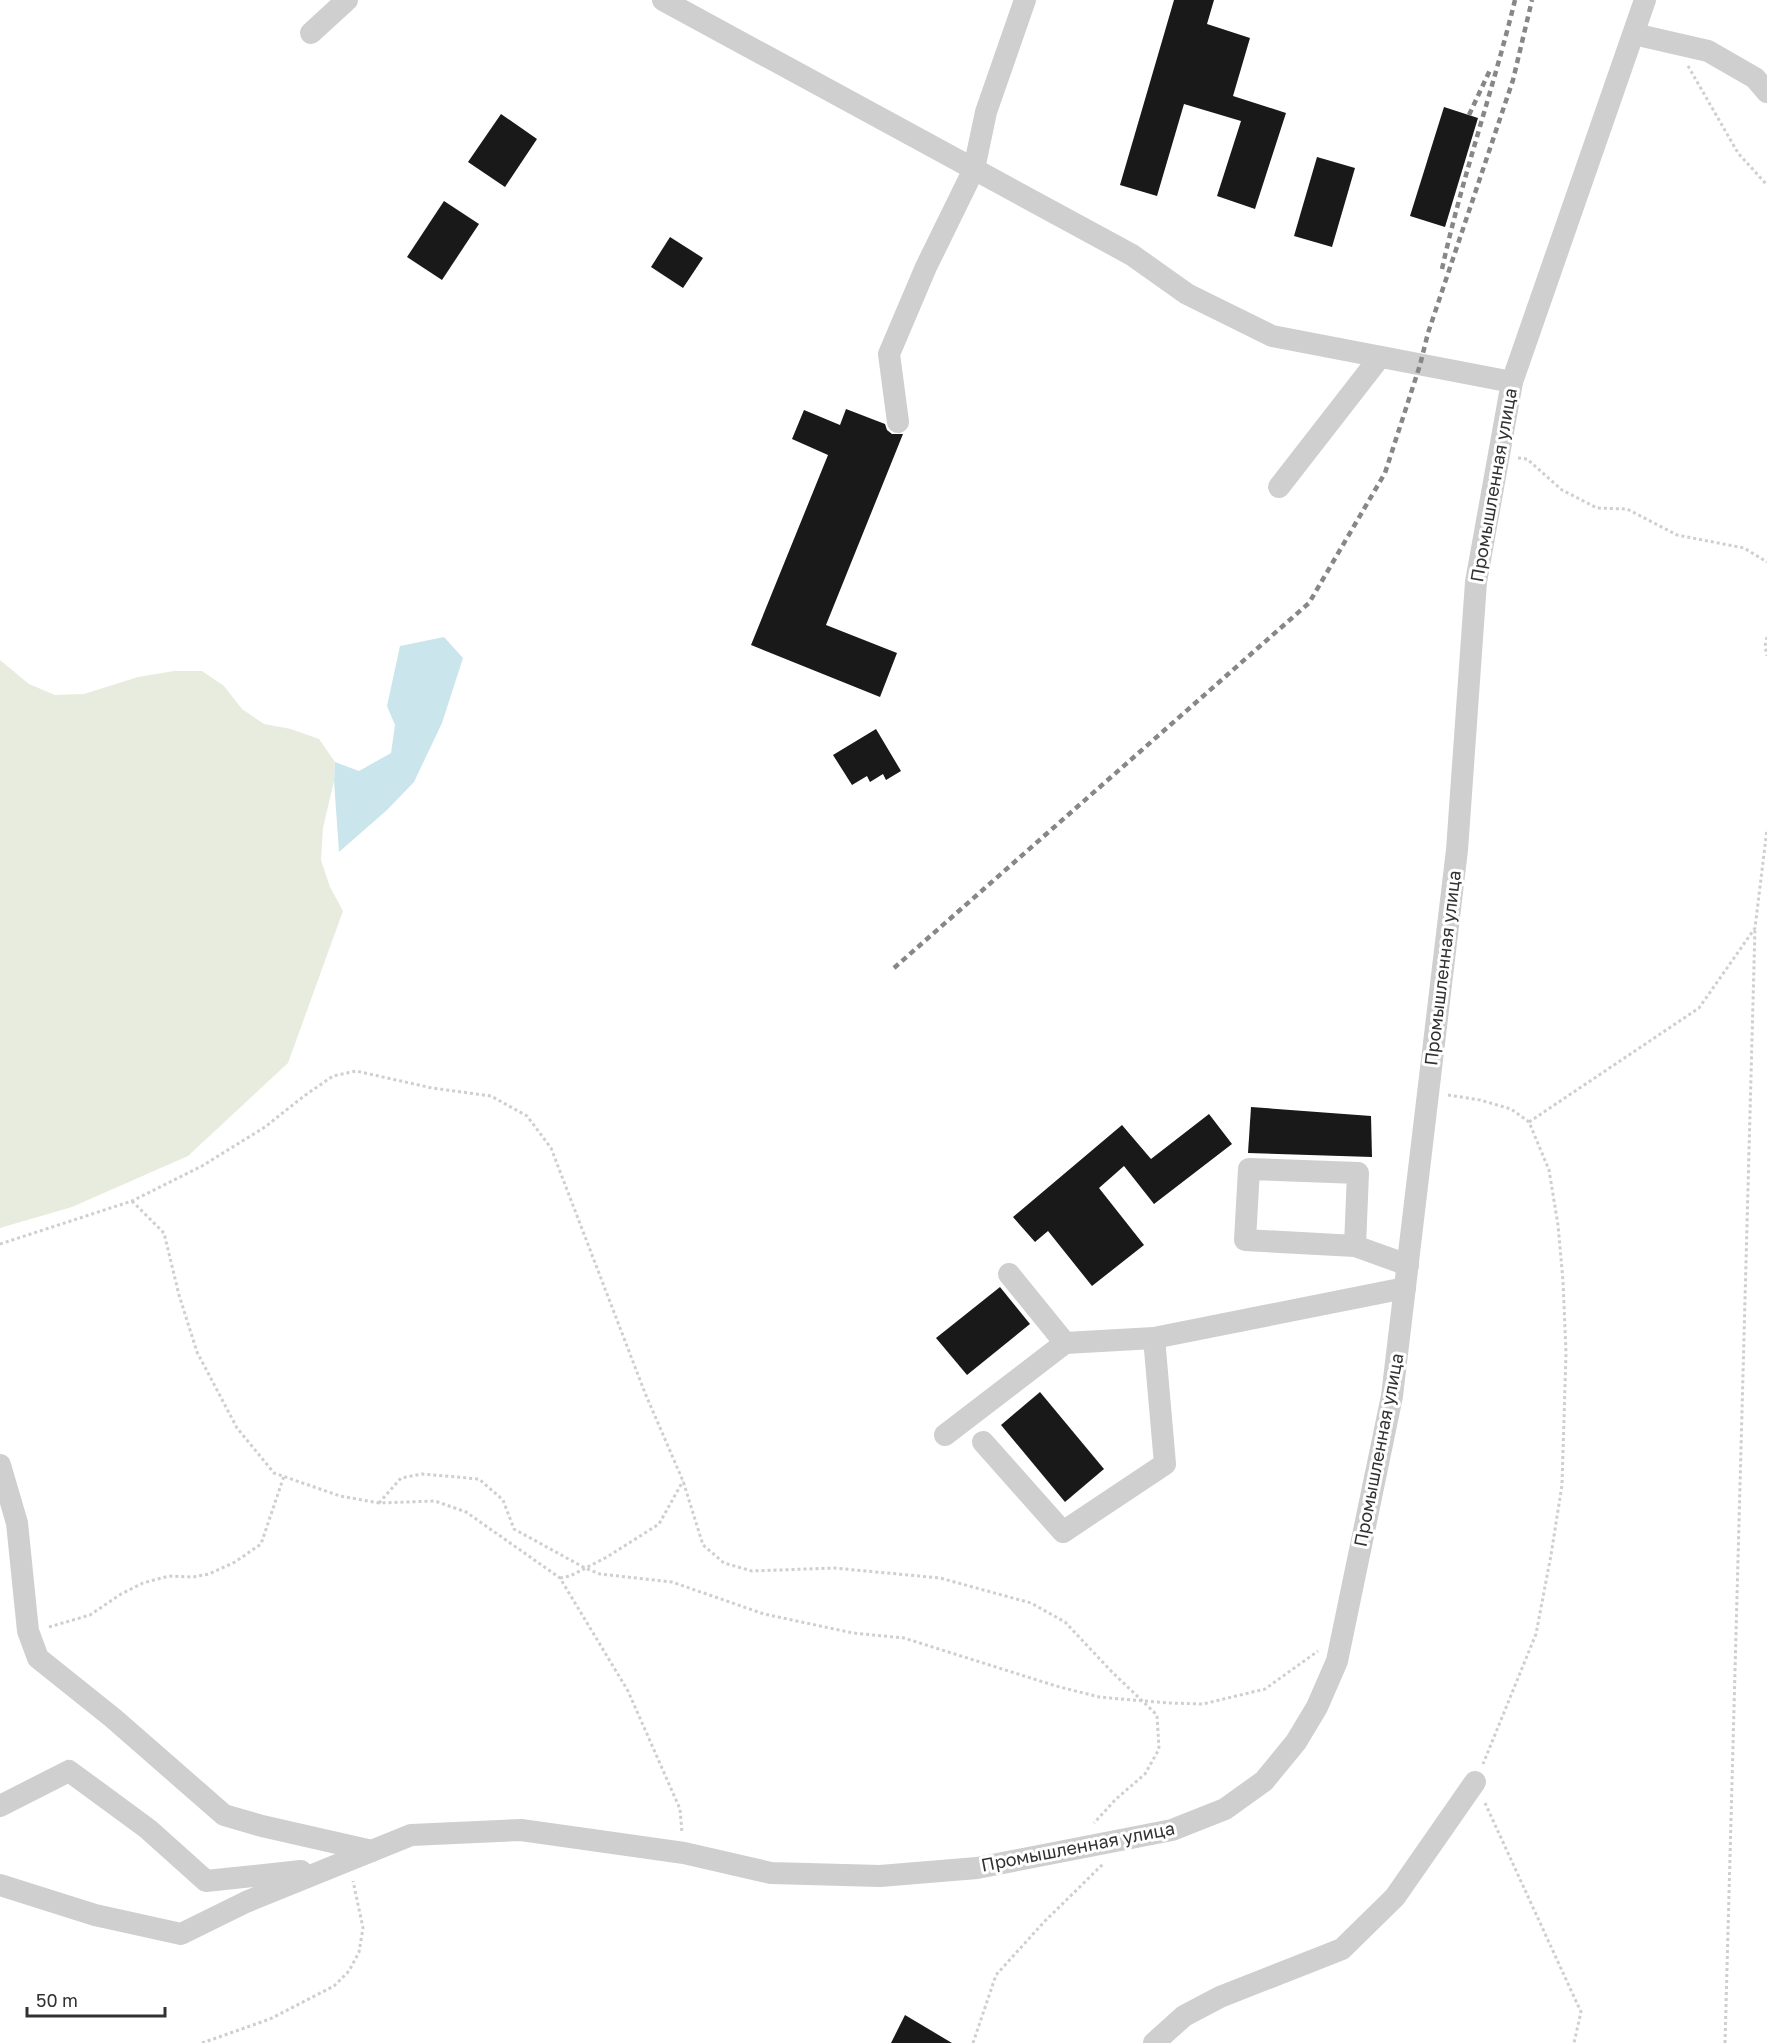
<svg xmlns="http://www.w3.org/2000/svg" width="1767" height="2043" font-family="'Golos Text',sans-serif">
<rect width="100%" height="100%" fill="#fff"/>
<path fill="#e8ecde" d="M0 660 29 684 55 695 84 694 138 677 174 671H202L224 686 242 709 264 724 291 729 319 739 335 762 334 781 323 828 321 860 330 887 343 911 288 1063 188 1156 72 1207 0 1228Z"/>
<path fill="#cae6ec" d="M444 637 463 658 442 723 414 782 387 810 339 852 334 781 335 762 359 771 391 753 395 725 387 706 400 646Z"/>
<g fill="#191919">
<path d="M1174 0H1214L1207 24 1250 38 1233 96 1286 113 1255 209 1217 196 1241 121 1184 104 1157 196 1120 185Z"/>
<path d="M1444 107 1478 118 1445 227 1410 216Z"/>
<path d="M501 114 537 139 505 187 468 162Z"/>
<path d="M1317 157 1355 168 1332 247 1294 236Z"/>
<path d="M444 201 479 224 442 280 407 257Z"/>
<path d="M670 237 703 258 683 288 651 267Z"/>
<path d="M846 409 885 424 887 430 892 434H903L826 625 897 653 880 697 751 645 828 455 792 439 804 410 840 425Z"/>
<path d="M876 729 901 771 886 780 883 774 870 782 867 776 852 785 833 755Z"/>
<path d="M1251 1107 1371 1116 1372 1157 1248 1153Z"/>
<path d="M1209 1114 1232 1144 1154 1204 1124 1166 1099 1188 1144 1245 1092 1286 1048 1231 1035 1242 1013 1217 1122 1125 1151 1159Z"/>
<path d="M1000 1287 1030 1324 967 1375 936 1338Z"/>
<path d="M1040 1392 1104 1469 1065 1502 1001 1425Z"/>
<path d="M905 2015 952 2043H891Z"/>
</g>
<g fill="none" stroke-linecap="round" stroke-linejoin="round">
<g stroke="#cfcfcf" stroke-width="3" stroke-dasharray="3 3" stroke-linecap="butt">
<path d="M1688 66 1738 153 1767 185"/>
<path d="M1518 458 1527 459 1562 490 1597 508 1627 509 1677 535 1744 548 1767 562"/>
<path d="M1767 637 1765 646 1767 656"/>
<path d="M1448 1095 1480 1100 1511 1109 1529 1122 1549 1170 1558 1225 1563 1281 1566 1353 1562 1485 1551 1555 1536 1634 1483 1764"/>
<path d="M1529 1122 1699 1008 1755 928 1767 829"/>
<path d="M132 1201 164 1233 179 1295 197 1352 237 1428 274 1473 340 1496 379 1503 435 1501 466 1512 560 1578 628 1691 680 1809 682 1833"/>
<path d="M0 1244 132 1201 202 1166 265 1127 304 1096 333 1076 356 1071 432 1088 491 1096 527 1116 551 1148 645 1393 683 1481 703 1545 724 1563 752 1571 834 1568 940 1578 1031 1603 1065 1622 1112 1672 1157 1715 1159 1749 1145 1774 1116 1799 1094 1823"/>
<path d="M379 1503 401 1478 422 1474 479 1479 503 1500 514 1529 585 1568 600 1574 672 1582 764 1614 853 1633 904 1638 1056 1686 1099 1697 1168 1703 1203 1704 1265 1689 1318 1651"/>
<path d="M560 1578 570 1576 607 1557 659 1524 683 1481"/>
<path d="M49 1627 90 1615 121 1594 143 1583 169 1576 193 1577 209 1574 235 1562 261 1544 284 1476"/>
<path d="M1485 1803 1581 2012 1574 2043"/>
<path d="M202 2043 270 2019 334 1986 349 1971 359 1952 363 1928 353 1881"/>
<path d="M973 2043 996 1975 1044 1922 1103 1864"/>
<path d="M1725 2043 1755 928"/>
</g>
<g stroke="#cfcfcf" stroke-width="22">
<path d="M663 0 1132 255 1187 294 1272 336 1512 382"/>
<path d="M311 33 347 0"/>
<path d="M1634 34 1708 51 1755 78 1767 92"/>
<path d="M898 422 889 354 926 267 974 169 986 112 1025 0"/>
<path d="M1279 487 1380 357"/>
<path d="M1355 1246 1358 1173 1249 1169 1245 1240 1355 1246 1408 1265"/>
<path d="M1009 1274 1065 1343 1154 1338 1405 1288"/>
<path d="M945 1435 1065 1343"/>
<path d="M983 1442 1063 1532 1165 1464 1154 1338"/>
<path d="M0 1465 17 1523 28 1631 38 1658 113 1718 224 1815 262 1826 372 1851"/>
<path d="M0 1806 69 1771 148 1829 206 1881 301 1871"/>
<path d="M0 1885 95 1915 181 1934 246 1902 411 1835 521 1830 684 1853 771 1873 880 1876 977 1868 1172 1830 1225 1809 1264 1781 1296 1742 1317 1707 1337 1661 1392 1396 1457 850 1476 582 1512 382 1645 0"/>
<path d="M1154 2043 1184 2016 1220 1997 1342 1949 1395 1897 1475 1782"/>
</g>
<g stroke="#878787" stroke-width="4.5" stroke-dasharray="6 4.5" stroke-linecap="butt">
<path d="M1469 115 1490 70"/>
<path d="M1442 269C1462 178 1493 90 1515 0"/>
<path d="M894 968 1309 603 1385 473 1420 365 1428 333 1513 80 1532 0"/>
</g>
</g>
<g text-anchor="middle" stroke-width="6" stroke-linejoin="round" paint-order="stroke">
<g font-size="18" fill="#323232" stroke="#fff">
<text transform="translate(1494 485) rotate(-80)" y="6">Промышленная улица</text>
<text transform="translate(1443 968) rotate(-83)" y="6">Промышленная улица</text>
<text transform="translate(1379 1450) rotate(-79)" y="6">Промышленная улица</text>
<text transform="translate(1078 1847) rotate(-11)" y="6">Промышленная улица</text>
</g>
</g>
<path d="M27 2007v9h138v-9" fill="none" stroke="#323232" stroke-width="3"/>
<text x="36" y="2007" font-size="18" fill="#323232" stroke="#ffffff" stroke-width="4.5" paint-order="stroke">50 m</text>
</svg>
